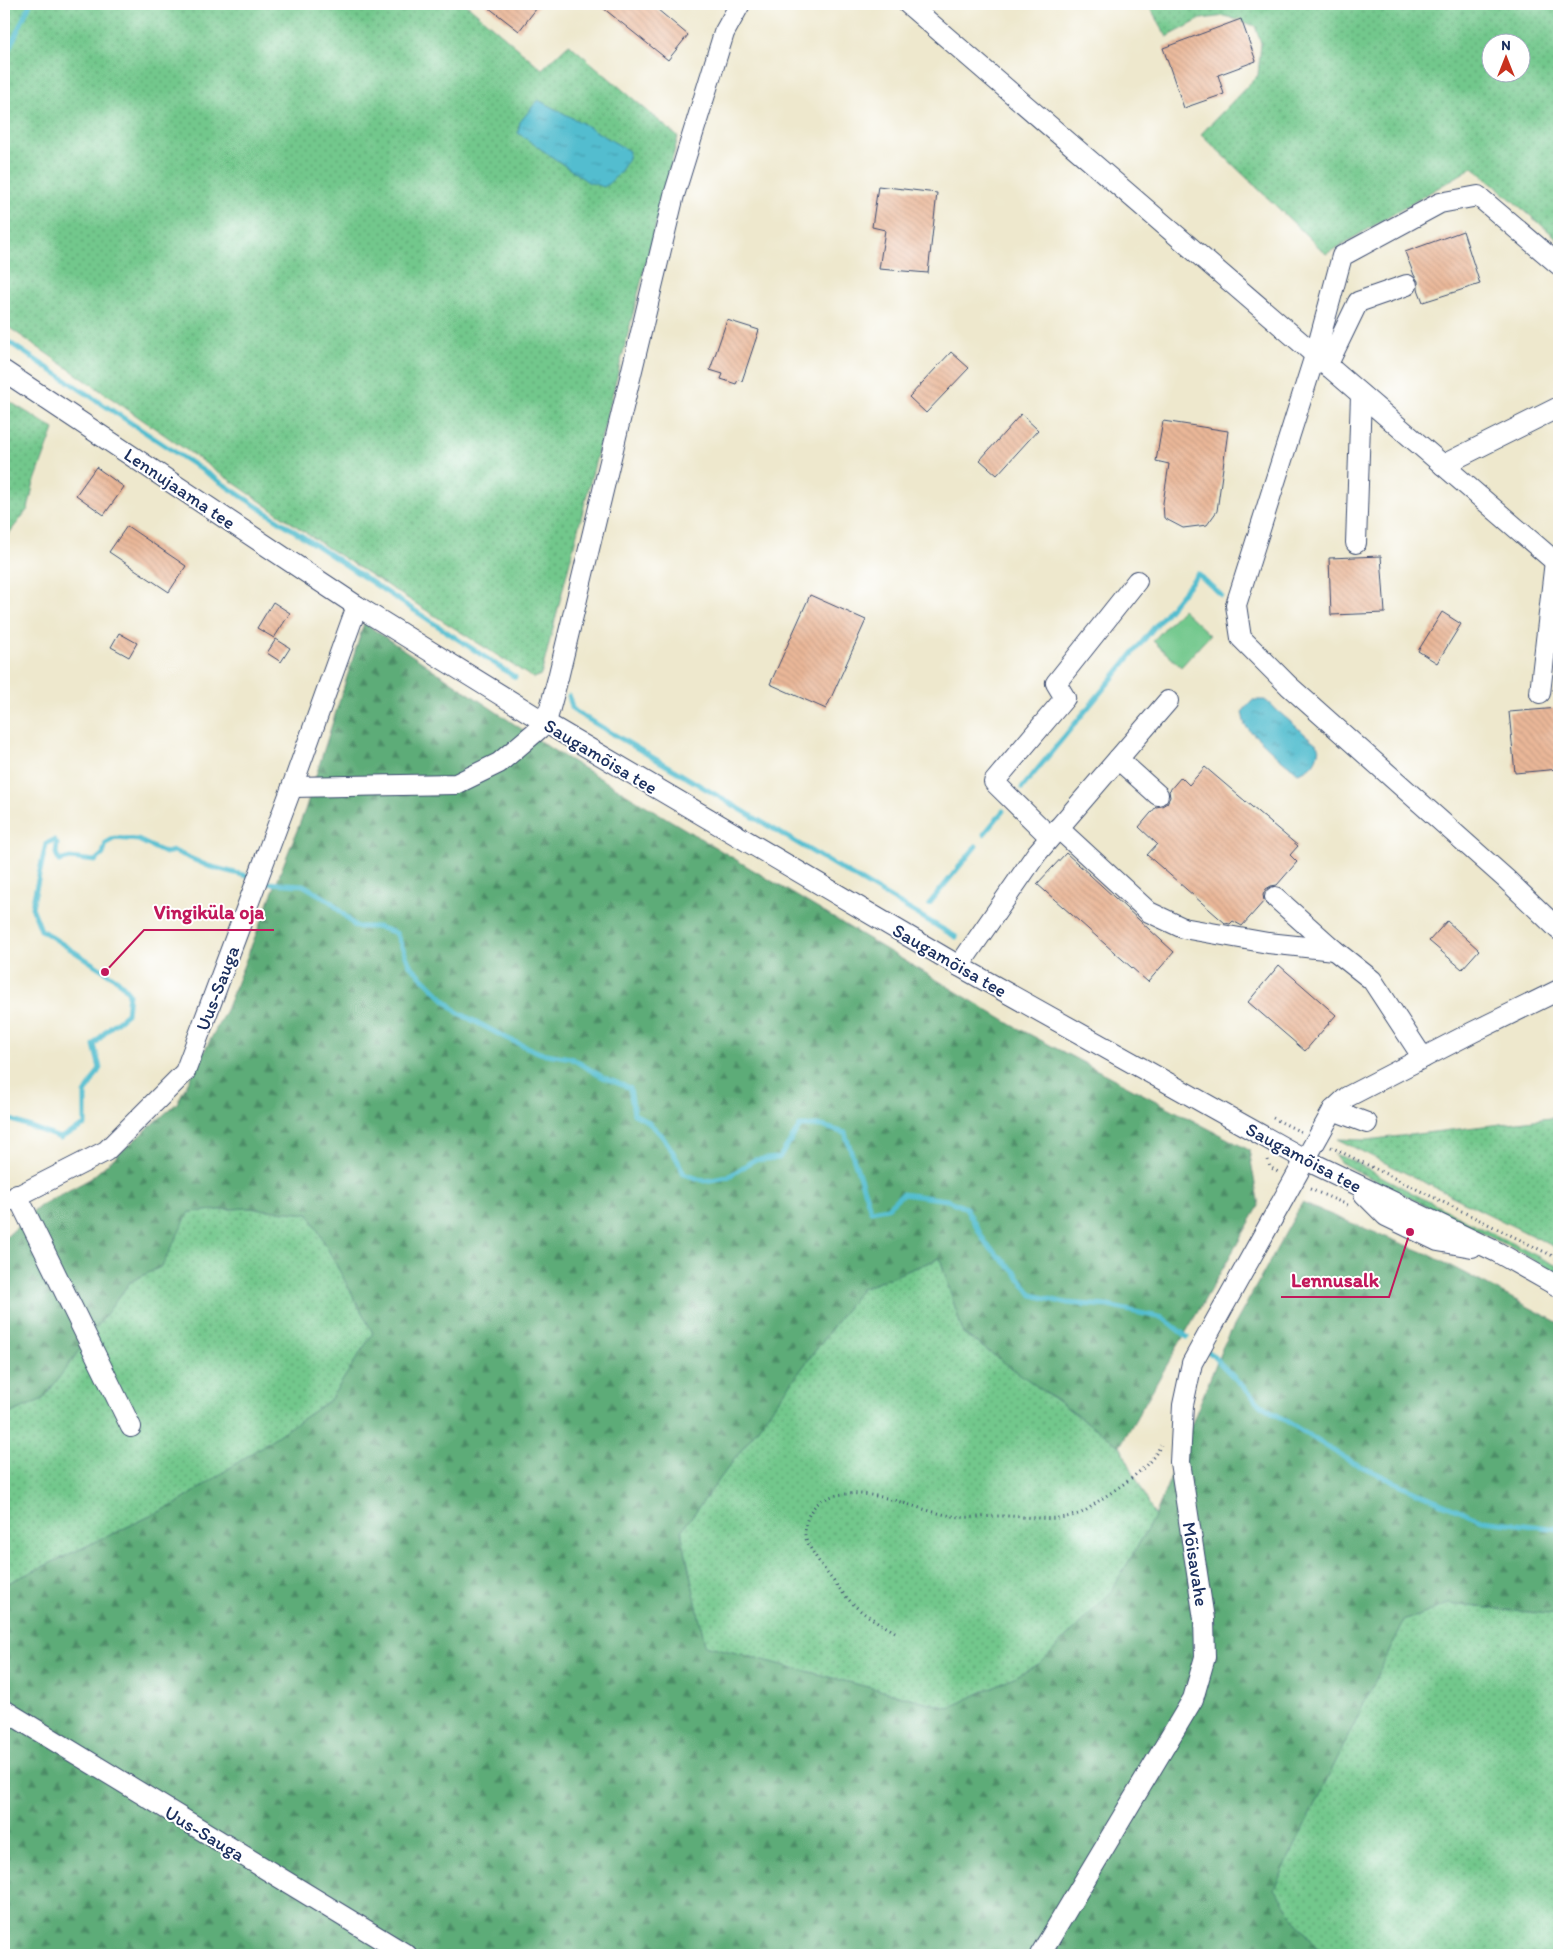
<svg xmlns="http://www.w3.org/2000/svg" width="1563" height="1959" font-family="Itim,sans-serif">
<defs>
<pattern id="grass-dots" width="8" height="8" patternUnits="userSpaceOnUse" patternTransform="scale(1.25)"><rect width="8" height="8" fill="#72c88c"/><path d="M2 2h.1M6 6h.1" fill="none" stroke="#5da376" stroke-width="1.8" stroke-linecap="round"/></pattern>
<pattern id="forest-firs" width="22" height="20" patternUnits="userSpaceOnUse" patternTransform="scale(1.25)"><rect width="22" height="20" fill="#5dac78"/><path d="M5 1l3.5 6h-7zM16 11l3.5 6h-7z" fill="#4c8c66"/></pattern>
<pattern id="water-ripples" width="26" height="14" patternUnits="userSpaceOnUse" patternTransform="scale(1.25)"><rect width="26" height="14" fill="#53bdcf"/><path d="M2 4q2-2 4 0t4 0M15 11q2-2 4 0t4 0" fill="none" stroke="#449aab"/></pattern>
<pattern id="building-back-hatch" width="6" height="6" patternUnits="userSpaceOnUse" patternTransform="scale(1.25)"><rect width="6" height="6" fill="#eab798"/><path d="M-1 5l2 2M0 0l6 6M5-1l2 2" fill="none" stroke="#c89e85"/></pattern>
</defs>
<rect width="100%" height="100%" fill="#fff"/>
<filter id="ink" filterUnits="userSpaceOnUse"><feTurbulence type="fractalNoise" baseFrequency=".02" numOctaves="2"/><feDisplacementMap in="SourceGraphic" scale="10" xChannelSelector="R" yChannelSelector="G"/><feConvolveMatrix kernelMatrix="1 2 1 2 8 2 1 2 1" color-interpolation-filters="sRGB"/></filter>
<filter id="wash" filterUnits="userSpaceOnUse"><feTurbulence type="fractalNoise" baseFrequency=".0096" numOctaves="4" result="noise"/><feDisplacementMap in="SourceGraphic" scale="20" xChannelSelector="R" yChannelSelector="G"/><feGaussianBlur stdDeviation="1.12" result="paint"/><feColorMatrix in="noise" values="0 0 0 0 0 0 0 0 0 0 0 0 0 0 0 0 0 1.4 0 .05"/><feComposite in="paint" operator="in"/></filter>
<g filter="url(#wash)">
<rect width="100%" height="100%" fill="#eee8cd"/>
<g fill="url(#grass-dots)" stroke="#467c75" fill-rule="evenodd">
<path d="M4 4H466L542 69 569 44 678 137 541 675 533 678 328 548 4 324Z"/>
<path d="M1148 4H1559V240L1473 167 1326 254 1201 134 1258 75 1261 43 1255 26 1225 16 1201 19 1167 37ZM1490 42H1520V72H1490Z"/>
<path d="M4 398 54 429 33 486 28 509 4 540Z"/>
<path d="M1559 1117V1249L1337 1139 1367 1140Z"/>
<path d="M1334 1154 1351 1160 1420 1197 1559 1267V1274L1506 1245 1354 1170 1340 1162Z"/>
<path d="M247 1208 309 1214 373 1333 330 1400 178 1503 4 1585V1416L43 1399 130 1282 162 1266 188 1212Z"/>
<path d="M940 1258 963 1333 1120 1446 1155 1516 1111 1592 1039 1665 949 1708 705 1645 681 1531 861 1289Z"/>
<path d="M1448 1604 1559 1615V1942L1551 1955H1319L1313 1943 1274 1889 1404 1621Z"/>
</g>
<path fill="url(#forest-firs)" stroke="#3c6e6b" d="M364 623 553 750 1012 1025 1249 1150 1259 1206 1120 1446 963 1333 940 1258 861 1289 681 1531 705 1645 949 1708 1039 1665 1111 1592 1155 1516 1223 1346 1302 1203 1428 1254 1559 1323V1615L1448 1604 1404 1621 1274 1889 1313 1943 1319 1955H4V1585L178 1503 330 1400 373 1333 309 1214 247 1208 189 1212 162 1266 130 1282 43 1399 4 1416V1239L41 1205 90 1179 177 1103 226 1010 305 810Z"/>
<path fill="#72c88c" stroke="#467c75" d="M1182 609 1210 635 1181 667 1153 641Z"/>
<g fill="url(#water-ripples)" stroke="#377696">
<path d="M538 100 582 123 629 151C629 164 615 179 604 187L588 182 518 133 520 122Z"/>
<path d="M1253 700H1265L1319 746C1318 760 1312 769 1298 773L1277 756 1245 726 1242 712Z"/>
</g>
<g fill="none" stroke-linecap="round" stroke-linejoin="round">
<g stroke="#53bdcf" stroke-width="5">
<path d="M4 60 30 4"/>
<path d="M4 339 515 677"/>
<path d="M569 696 572 708 576 712 956 937"/>
<path d="M1022 788 1198 574 1221 595"/>
<path d="M984 834 1003 811"/>
<path d="M267 883 303 885 330 901 356 927H378L396 933 410 965 457 1012 506 1038 540 1053 571 1058 602 1077 630 1088 634 1114C658 1124 674 1151 684 1174L705 1181 728 1177 754 1160 779 1158 800 1126H822L845 1133 871 1211 887 1208 902 1194 947 1200 966 1208 986 1244 1015 1272 1032 1295 1066 1303 1108 1306 1163 1318 1187 1337"/>
<path d="M929 904 976 846"/>
<path d="M4 1117 60 1138 85 1125V1094L100 1068 94 1045 108 1029 127 1014 129 993 118 980 41 930 32 907 46 844 54 840 57 844 56 853 59 861 70 858 95 861 103 854 106 843 115 838 138 840 165 853 174 851 208 866 247 876"/>
<path d="M1209 1352 1261 1405 1348 1460 1416 1492 1482 1520 1559 1529"/>
</g>
</g>
<g id="blocks">
<g fill="url(#building-back-hatch)">
<path d="M484 4H540L519 31Z"/>
<path d="M598 4H651L688 35 668 60Z"/>
<path d="M1241 19 1256 61 1218 75 1224 94 1184 108 1163 48Z"/>
<path d="M878 186 937 193 928 273 879 269 885 230 872 227Z"/>
<path d="M1463 231 1480 284 1423 302 1418 289V281L1414 275 1405 252Z"/>
<path d="M727 320 759 330 742 381 738 380 736 384 721 379 723 374 710 370Z"/>
<path d="M951 352 969 368 926 413 909 397Z"/>
<path d="M1021 414 1038 430 997 475 980 460Z"/>
<path d="M1163 421 1228 431 1217 511 1207 525 1183 528 1164 518 1163 503 1169 464 1156 461Z"/>
<path d="M96 467 124 487 104 515 76 495Z"/>
<path d="M127 526 186 566 169 592 109 552Z"/>
<path d="M1381 556 1385 613 1331 615 1329 558Z"/>
<path d="M810 595 866 620 826 709 770 684Z"/>
<path d="M273 602 290 613 274 638 257 628Z"/>
<path d="M1442 612 1461 624 1437 663 1418 651Z"/>
<path d="M119 633 137 643 129 657 111 647Z"/>
<path d="M276 639 290 648 281 662 267 653Z"/>
<path d="M1559 708V769L1515 773 1509 712Z"/>
<path d="M1205 767 1298 846 1290 855 1297 862 1277 885 1271 886 1266 889 1263 895 1264 901 1242 926 1233 921 1230 924 1225 923 1147 855 1157 844 1139 827 1156 807 1162 806 1167 803 1170 797 1169 791 1181 777 1189 785Z"/>
<path d="M1066 853 1174 952 1148 982 1037 884Z"/>
<path d="M1447 921 1479 950 1462 969 1429 941Z"/>
<path d="M1279 965 1336 1015 1305 1051 1248 1002Z"/>
</g>
</g>
</g>
<g filter="url(#ink)">
<use href="#blocks" fill-opacity="0" stroke="#3b4b6f" stroke-width="1"/>
<g fill="none" stroke-linecap="round" stroke-linejoin="round">
<defs>
<g id="minor">
<path d="M908 4 1559 565"/>
<path d="M1559 265 1478 196 1440 203 1342 256 1317 349 1236 605 1241 638 1289 686 1506 879 1559 930"/>
<path d="M1327 366 1358 302 1407 285"/>
<path d="M4 371 357 606 546 723 959 966 1306 1160 1497 1252 1559 1287"/>
<path d="M1443 465 1559 407"/>
<path d="M1356 543 1361 395"/>
<path d="M1540 693 1555 561"/>
<path d="M1118 759 1158 795"/>
<path d="M292 787 456 784 499 763 546 723 558 678 674 195 724 33 740 4"/>
<path d="M1058 828 1149 912 1183 928 1268 943 1334 950"/>
<path d="M1050 837 994 782 1065 698 1056 683 1137 581"/>
<path d="M1275 897 1334 950 1372 980 1423 1058"/>
<path d="M959 966 1037 853 1168 701"/>
<path d="M1333 1110 1367 1123"/>
<path d="M1364 1194 1386 1216 1438 1241 1472 1247"/>
<path d="M17 1195 131 1427"/>
<path d="M4 1203 106 1151 185 1072 292 787 357 606"/>
<path d="M4 1710 407 1955"/>
<path d="M1040 1955 1193 1699 1205 1657 1204 1619 1180 1462 1183 1405 1192 1363 1333 1110 1347 1097 1473 1032 1559 990"/>
</g>
</defs>
<use href="#minor" stroke="#3b4b6f" stroke-width="22"/>
<g stroke="#3b4b6f" stroke-width="3" stroke-dasharray="1 4" stroke-linecap="butt">
<path d="M1273 1118 1301 1132"/>
<path d="M1331 1147 1559 1259"/>
<path d="M1268 1160 1270 1167 1278 1172"/>
<path d="M1310 1189 1350 1206"/>
<path d="M895 1632C882 1624 865 1616 854 1605 843 1595 805 1547 805 1534 805 1508 822 1495 846 1494 886 1491 921 1513 960 1517 974 1518 988 1516 1002 1516 1029 1516 1055 1523 1081 1513 1088 1510 1094 1504 1100 1500 1122 1485 1149 1469 1161 1445"/>
</g>
<use href="#minor" stroke="#fff" stroke-width="20"/>
</g>
</g>
<g text-anchor="middle" stroke-width="4" stroke-linejoin="round" paint-order="stroke">
<g font-size="19" fill="#1b2f5e" stroke="#fff">
<text transform="translate(180 488) rotate(34)" y="7">Lennujaama tee</text>
<text transform="translate(601 756) rotate(31)" y="7">Saugamõisa tee</text>
<text transform="translate(950 960) rotate(30)" y="7">Saugamõisa tee</text>
<text transform="translate(217 988) rotate(-69)" y="7">Uus-Sauga</text>
<text transform="translate(1304 1157) rotate(28)" y="7">Saugamõisa tee</text>
<text transform="translate(1196 1564) rotate(81)" y="7">Mõisavahe</text>
<text transform="translate(205 1833) rotate(31)" y="7">Uus-Sauga</text>
</g>
</g>
<path fill="none" stroke="#c2185b" stroke-width="2" d="M105 972L144 930H274M1410 1232L1389 1297H1281"/>
<g fill="#c2185b" stroke="#fff" stroke-width="2">
<circle cx="105" cy="972" r="5"/>
<circle cx="1410" cy="1232" r="5"/>
</g>
<g font-size="20" text-anchor="middle" font-weight="bold" fill="#c2185b" stroke="#fff" stroke-width="4" stroke-linejoin="round" paint-order="stroke">
<text x="209" y="919">Vingiküla oja</text>
<text x="1335" y="1287">Lennusalk</text>
</g>
<rect width="1563" height="1959" fill="none" stroke="#fff" stroke-width="20"/>
<g transform="translate(1506 58)"><circle r="24" fill="#ffffff" stroke="#a4acbf"/>
<path d="M0-4L9 19L0 12L-9 19Z" fill="#c8321e"/>
<text y="-8" font-size="14" font-weight="bold" text-anchor="middle" fill="#1b2f5e">N</text>
</g>
</svg>
